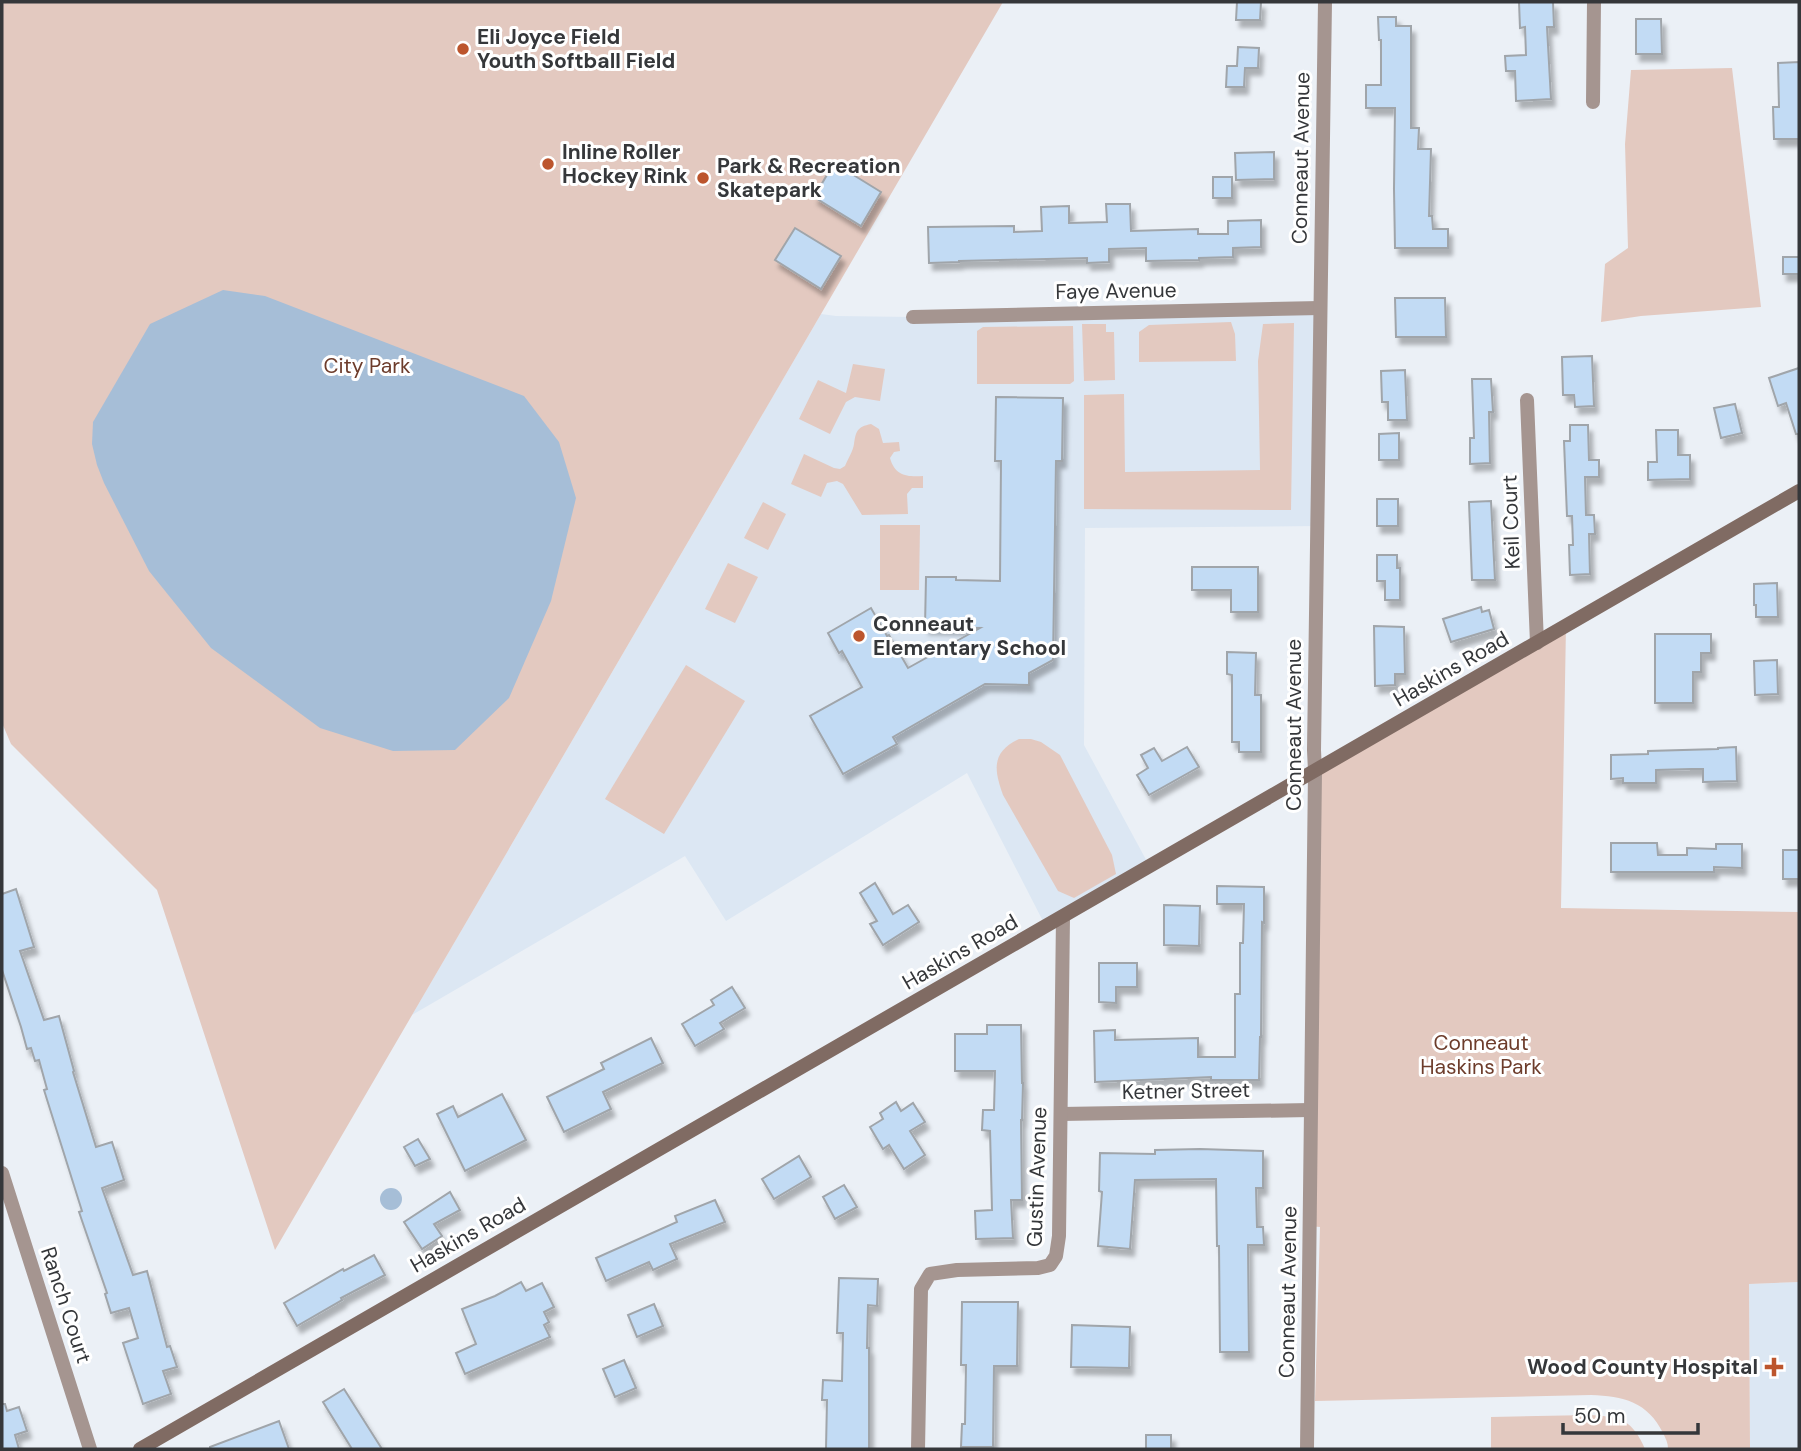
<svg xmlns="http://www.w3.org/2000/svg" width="1801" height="1451" font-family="'DM Sans',sans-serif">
<defs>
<filter id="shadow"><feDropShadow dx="4" dy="7" stdDeviation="2" flood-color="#0004"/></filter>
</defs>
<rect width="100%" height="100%" fill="#ebf0f6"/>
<g fill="#dce7f3">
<path d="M1320 308 1318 526 1085 528 1084 745 1150 867 1046 927 967 773 726 921 685 856 412 1015 821 314 836 316 913 317Z"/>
<path d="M1799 1282V1449H1750L1749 1284Z"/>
</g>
<g fill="#e3c9c0">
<path d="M2 2H1003L275 1250 157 890 11 744 2 723Z"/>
<path d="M1732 68 1761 307 1641 316 1601 322 1605 264 1628 248 1625 144 1631 70Z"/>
<path d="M1231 322 1235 334 1236 361 1139 362V332L1149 325Z"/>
<path d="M1294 323 1291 510 1084 509V395L1124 394 1125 472 1260 470 1258 361 1263 324Z"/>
<path d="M1082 324H1106V332H1114L1115 380 1084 381Z"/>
<path d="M1073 326 1074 381 1070 384H977V331L983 327Z"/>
<path d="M853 364 885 369 880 401 855 397 846 402 830 434 799 419 818 380 846 393Z"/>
<path d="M871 424 879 429 883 443 899 442 900 451 894 452 890 458C895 476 907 477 923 476V488H912L907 494 908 514 862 515 843 484 837 481 827 483 821 497 791 484 804 454 834 468 840 469 845 466C848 459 853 451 854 444 856 431 857 427 871 424Z"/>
<path d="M763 502 786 514 768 550 744 538Z"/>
<path d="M880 525H920L919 590H880Z"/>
<path d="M728 563 758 577 735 623 705 609Z"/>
<path d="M1566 626 1561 908 1799 912V1282L1749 1284 1750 1449H1668C1668 1443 1666 1439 1663 1433 1648 1402 1623 1396 1591 1395L1315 1401 1320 1227 1309 1226 1315 771Z"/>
<path d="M686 665 745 701 664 834 605 799Z"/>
<path d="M1019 739H1031L1041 742 1060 755 1112 855 1116 874 1074 898 1058 891 1003 795C994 770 991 752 1019 739Z"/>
<path d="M1591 1415C1622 1417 1632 1420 1645 1449H1491V1417Z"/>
</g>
<g fill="#a6bed7">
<path d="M223 290 265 296 524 396 559 442 576 498 551 601 509 698 455 750 393 751 320 728 211 648 149 571 104 483 97 465 92 444 93 422 150 324Z"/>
<circle cx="391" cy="1199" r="11"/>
</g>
<g fill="#c2dbf4" stroke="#a0a5aa" stroke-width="2" filter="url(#shadow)">
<path d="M1237 2H1261L1260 20H1236Z"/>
<path d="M1519 2H1553L1554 27H1547L1551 99 1516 101 1515 71H1506L1505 56 1526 55 1525 27 1520 28Z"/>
<path d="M1378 17H1396V26H1411V128H1419L1418 149H1431L1429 216H1432L1433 229H1448V248H1395L1394 189 1395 108H1366V85H1381V40H1379Z"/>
<path d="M1636 19H1661L1662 54H1636Z"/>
<path d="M1238 47 1259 48 1258 68H1245L1244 87H1226L1227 66H1237Z"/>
<path d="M1799 62V139H1774L1773 107H1779L1778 63Z"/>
<path d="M1274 152V179L1236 180 1235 153Z"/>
<path d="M834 163 881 192 861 226 814 197Z"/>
<rect x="1213" y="177" width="19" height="21"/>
<path d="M1106 204H1130L1131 231 1198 229V234H1228V221L1261 220V247L1233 248V257L1199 258V260L1146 261V248L1109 249V262L1087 263V258L959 261V262L929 263 928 227 1014 226V232L1042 231 1041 207 1069 206V223L1107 222Z"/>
<path d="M795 228 841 256 821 289 775 260Z"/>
<rect x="1783" y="257" width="16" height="17"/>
<path d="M1395 298H1445L1446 337H1396Z"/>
<path d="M1592 356 1594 406 1575 407 1574 395H1563L1562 357Z"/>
<path d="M1799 368V434H1796L1786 403 1778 406 1769 378Z"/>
<path d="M1405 370 1407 420H1388V402H1382L1381 371Z"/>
<path d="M1472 379H1491L1493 412H1489L1490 463 1470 464V438H1474Z"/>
<path d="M996 397 1063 398 1062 461H1056L1053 660 1029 673V685L985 684 893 737 897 744 843 774 810 716 862 687 842 651 839 653 828 633 871 608 887 636 889 635 908 668 980 628 925 627 926 577H956V580L1000 581 1001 461H995Z"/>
<path d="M1735 404 1742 433 1721 438 1714 408Z"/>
<path d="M1570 425H1588L1589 460H1599V477H1585L1586 515H1594L1595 534H1589L1590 574 1570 575 1569 545H1573L1572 516H1567L1564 441H1570Z"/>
<path d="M1656 430H1678V455H1690V479L1648 480V462H1657Z"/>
<path d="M1399 433V460H1379V434Z"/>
<rect x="1377" y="499" width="21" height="27"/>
<path d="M1491 501 1495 580H1472L1469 502Z"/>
<path d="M1377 555H1397V568H1400V600H1385V581H1377Z"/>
<path d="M1192 567H1258V612H1231V590H1192Z"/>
<path d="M1777 583 1778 617H1756V605H1754V584Z"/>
<path d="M1481 607 1482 612 1489 610 1494 629 1451 642 1443 619Z"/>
<path d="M1374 626 1404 627 1405 674H1395V685L1375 686Z"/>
<path d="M1655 634H1711V653H1701V672H1693V703H1655Z"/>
<path d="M1227 652 1256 653 1255 695H1261V752H1239V742H1232V675L1227 674Z"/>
<path d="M1777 660 1778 694 1755 695 1754 661Z"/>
<path d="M1187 747 1199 767 1149 795 1137 775 1148 768 1141 755 1154 748 1162 761Z"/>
<path d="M1736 747 1737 781 1703 782V769H1691L1656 770V783H1623V778L1611 779V755L1648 754V751L1718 749V748Z"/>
<path d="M1611 843H1657L1658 855H1687V848L1716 849V844H1742V868L1714 867V872H1611Z"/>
<rect x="1783" y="850" width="16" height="29"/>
<path d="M875 883 893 914 908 905 919 922 883 945 870 924 877 921 860 893Z"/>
<path d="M1217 886 1264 887V923L1262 922 1261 1037H1260L1259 1080H1211V1077L1095 1082 1094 1031 1115 1030V1040L1198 1038V1057H1235V994H1240V943H1243L1244 904H1217Z"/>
<path d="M16 889 34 947 20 951 44 1020 59 1016 74 1071 73 1072 96 1147 112 1142 124 1180 102 1188 133 1275 147 1271 167 1347 170 1346 177 1367 163 1371 171 1394 143 1404 123 1343 138 1338 129 1308 111 1313 105 1294 107 1293 79 1212 82 1211 44 1090 47 1089 39 1060 35 1061 31 1048 27 1049 21 1027 2 970V894Z"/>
<path d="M1164 905 1200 906 1199 946 1164 945Z"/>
<path d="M1099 963H1137V987H1116V1003L1099 1002Z"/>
<path d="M732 987 745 1008 720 1023 724 1029 695 1046 682 1024 714 1005 711 1000Z"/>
<path d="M987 1025H1021L1022 1083H1023L1022 1120H1021L1022 1200H1011L1013 1238 976 1239 975 1211 992 1210 990 1131 982 1130 983 1110H994L995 1071H955V1034H987Z"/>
<path d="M651 1038 663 1063 603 1092 611 1109 564 1132 547 1097 604 1069 601 1063Z"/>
<path d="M502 1094 526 1140 465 1171 437 1114 453 1106 458 1117Z"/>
<path d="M896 1102 901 1111 913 1103 925 1122 910 1131 925 1155 904 1169 889 1145 883 1149 870 1127 883 1119 880 1113Z"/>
<path d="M418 1139 430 1159 415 1166 404 1147Z"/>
<path d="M1200 1149 1263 1151V1188H1256L1257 1227H1263L1264 1245H1248L1249 1352H1220L1219 1246H1217L1216 1179 1135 1180 1130 1249 1098 1246 1102 1192 1099 1191 1100 1153 1155 1154V1150Z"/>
<path d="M799 1156 811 1177 774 1199 762 1179Z"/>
<path d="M844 1185 857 1207 835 1219 823 1197Z"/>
<path d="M450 1192 460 1210 434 1224 442 1236 422 1249 404 1222Z"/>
<path d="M715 1200 725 1222 670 1244 677 1259 653 1270 649 1262 606 1281 596 1258 677 1222 675 1216Z"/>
<path d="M374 1255 385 1275 341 1298 342 1300 297 1326 284 1303 343 1269 344 1271Z"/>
<path d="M839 1278 878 1279 877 1306 868 1305 867 1348H869V1449H826L827 1400H822L823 1380 842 1381 843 1333H837Z"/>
<path d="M521 1282 526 1291 542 1283 554 1307 544 1312 549 1322 544 1325 550 1337 465 1374 456 1353 476 1344 462 1309 495 1296Z"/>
<path d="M962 1302H1018L1017 1366H994L993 1447H961L962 1424H965L966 1365H961Z"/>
<path d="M654 1304 663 1326 637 1337 628 1315Z"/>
<path d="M1072 1325 1130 1327 1129 1368 1071 1367Z"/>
<path d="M624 1360 636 1388 615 1397 603 1369Z"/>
<path d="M344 1389 375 1438 382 1449H352L323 1402Z"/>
<path d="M2 1404H5L7 1411 19 1407 27 1431 15 1435 19 1449H2Z"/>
<path d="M279 1421 289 1449H210V1447Z"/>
<rect x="1146" y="1435" width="25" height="14"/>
</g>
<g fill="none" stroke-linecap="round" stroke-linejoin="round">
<g stroke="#a59590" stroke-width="14">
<path d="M1593 102 1594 2"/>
<path d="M913 317 1320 308"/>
<path d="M1527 400 1537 643"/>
<path d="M1061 1114 1310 1110"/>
<path d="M2 1173 90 1449"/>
<path d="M918 1449 921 1289 930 1274 957 1270 1038 1268 1050 1265 1056 1256 1059 1236 1063 917"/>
</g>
<path stroke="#a59590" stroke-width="14" d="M1307 1449 1315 771 1314 750 1325 2"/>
<path stroke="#806b63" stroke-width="14" d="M140 1449 1799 491"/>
</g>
<g fill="#bc552d" stroke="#fff" stroke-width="2.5">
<circle cx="463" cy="49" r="7"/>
<circle cx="548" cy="164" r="7"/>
<circle cx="703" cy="178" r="7"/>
<circle cx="859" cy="636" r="7"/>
<path d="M1770.5 1356.5h7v7h7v7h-7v7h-7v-7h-7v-7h7z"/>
</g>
<g text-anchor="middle" stroke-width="6" stroke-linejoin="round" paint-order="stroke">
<g font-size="21" font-weight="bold" fill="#35373a" stroke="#fff" text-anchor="start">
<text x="477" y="44">Eli Joyce Field<tspan x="477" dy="24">Youth Softball Field</tspan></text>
<text x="562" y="159">Inline Roller<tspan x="562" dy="24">Hockey Rink</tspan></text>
<text x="717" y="173">Park &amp; Recreation<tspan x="717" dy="24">Skatepark</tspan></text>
<text x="873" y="631">Conneaut<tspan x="873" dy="24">Elementary School</tspan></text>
<text x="1758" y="1374" text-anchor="end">Wood County Hospital</text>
</g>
<g font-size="21" fill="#35373a" stroke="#fff">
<text transform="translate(1301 158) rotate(-89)" y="7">Conneaut Avenue</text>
<text transform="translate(1116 291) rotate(-1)" y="7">Faye Avenue</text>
<text transform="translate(1511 522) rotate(-92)" y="7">Keil Court</text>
<text transform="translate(1451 669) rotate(-30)" y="7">Haskins Road</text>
<text transform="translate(1294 725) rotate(-90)" y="7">Conneaut Avenue</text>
<text transform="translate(960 952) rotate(-30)" y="7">Haskins Road</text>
<text transform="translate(1186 1091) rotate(-1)" y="7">Ketner Street</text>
<text transform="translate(1037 1177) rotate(-88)" y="7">Gustin Avenue</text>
<text transform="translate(468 1235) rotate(-30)" y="7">Haskins Road</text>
<text transform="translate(1288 1292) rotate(-89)" y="7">Conneaut Avenue</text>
<text transform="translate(66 1305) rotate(72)" y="7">Ranch Court</text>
</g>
<g font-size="21" fill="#6d3c2b" stroke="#fff">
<text x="367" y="373">City Park</text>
<text x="1481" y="1050">Conneaut<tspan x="1481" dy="24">Haskins Park</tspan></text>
</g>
</g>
<rect width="1801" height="1451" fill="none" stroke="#35373a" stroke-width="7"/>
<path d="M1563 1423v10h135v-10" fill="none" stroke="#35373a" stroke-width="3.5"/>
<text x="1574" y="1423" font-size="21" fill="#35373a" stroke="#ffffff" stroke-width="5" paint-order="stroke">50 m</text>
</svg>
